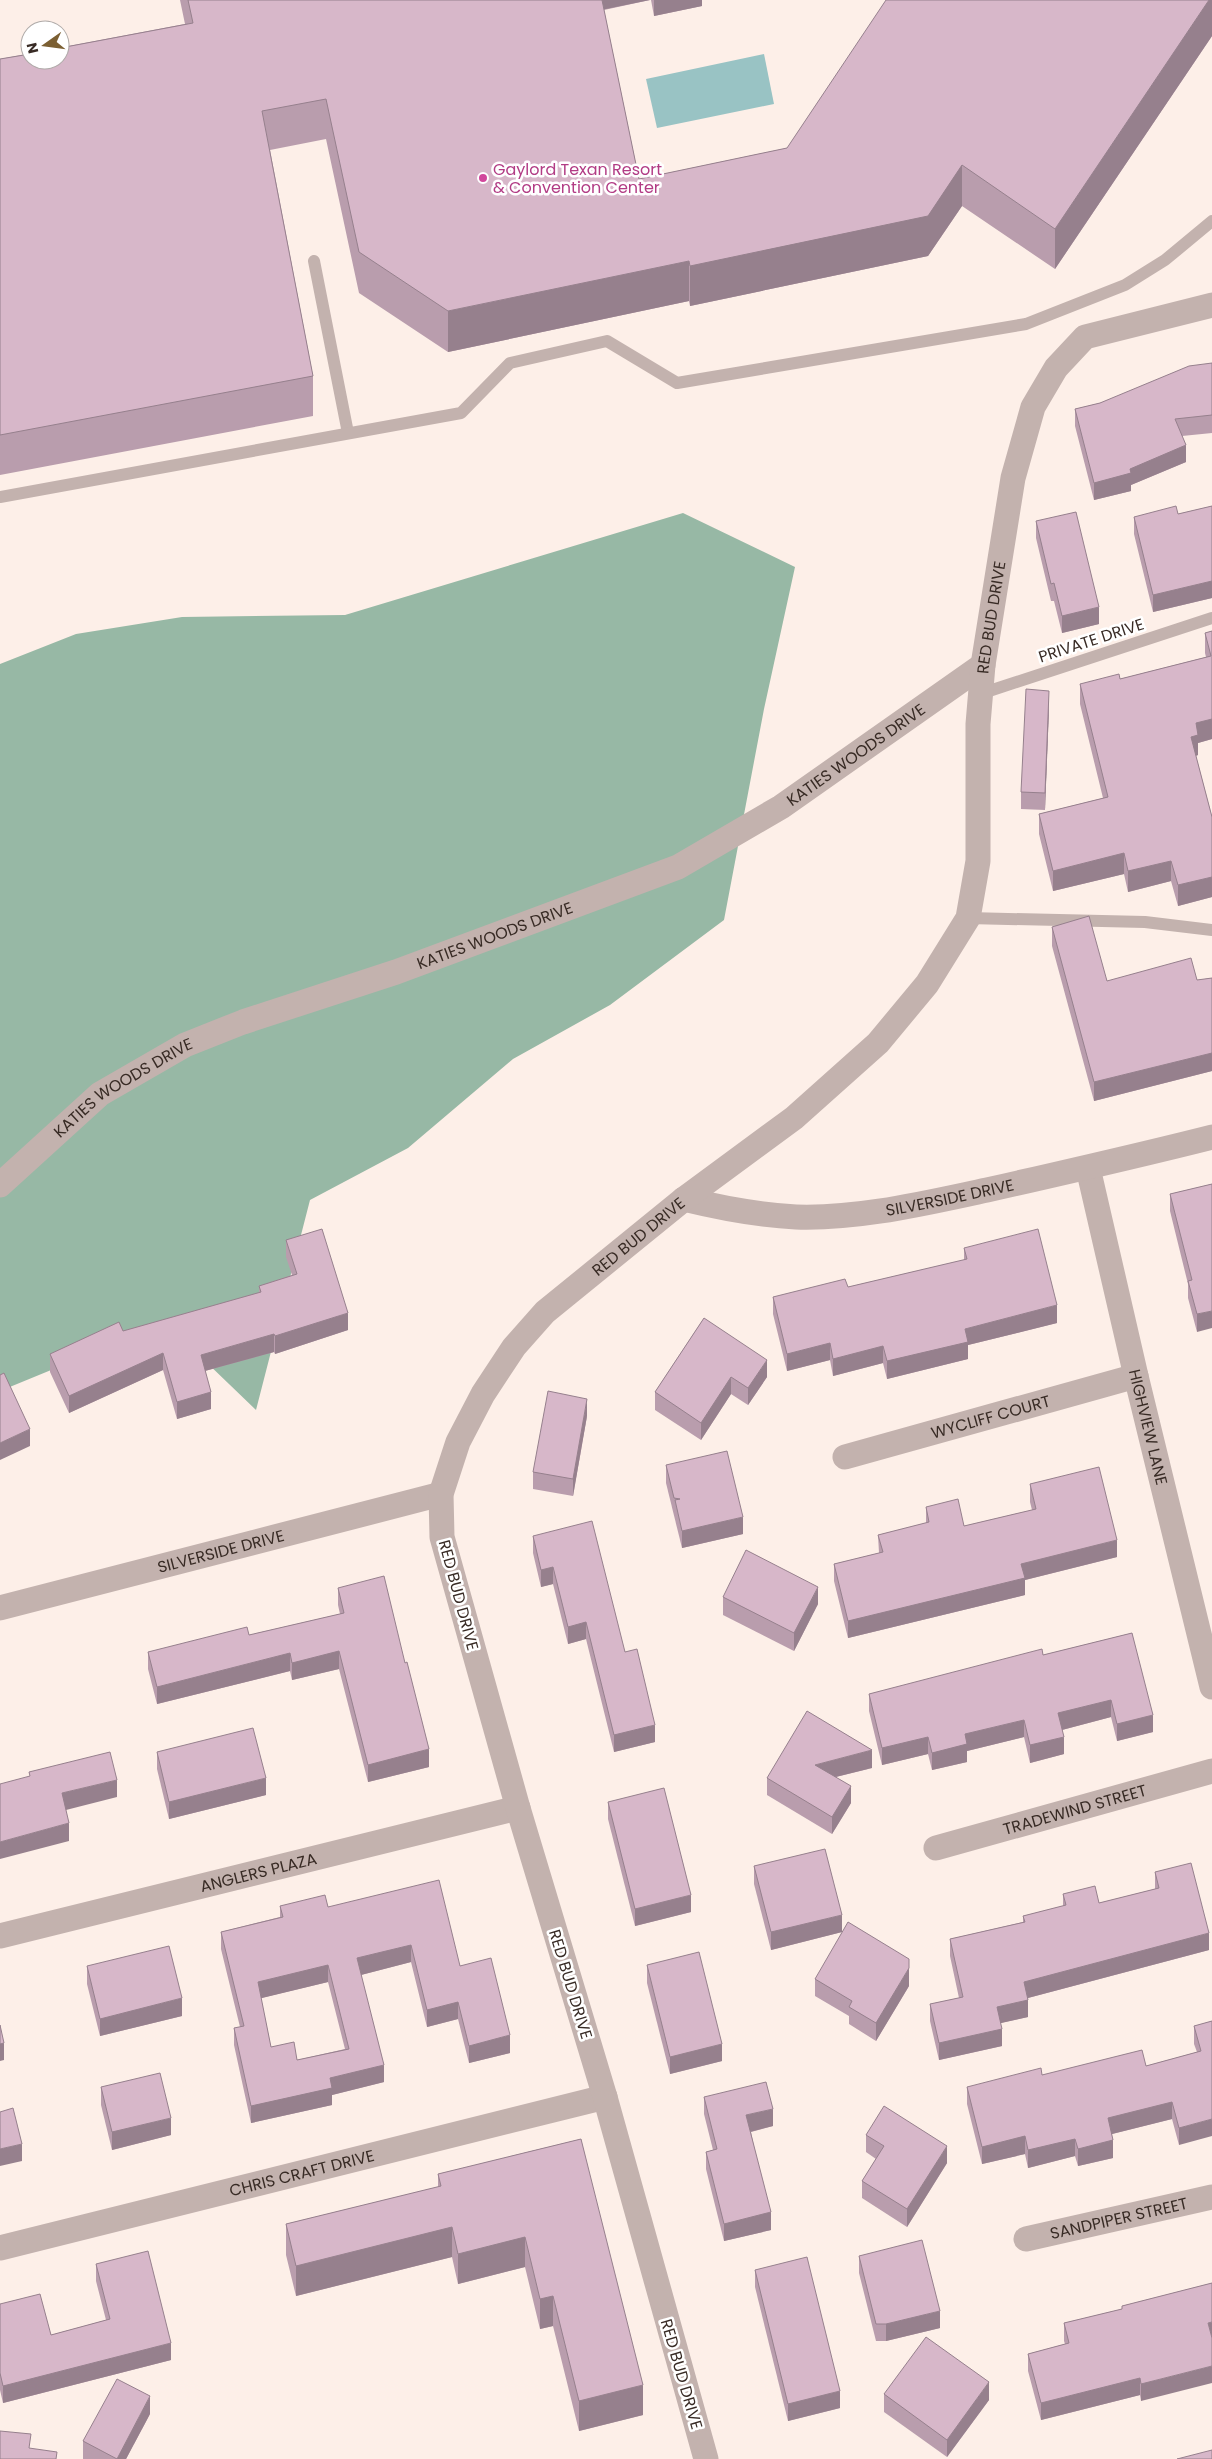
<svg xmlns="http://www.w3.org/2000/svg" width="1212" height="2459" font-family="Poppins,sans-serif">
<rect width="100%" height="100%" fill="#fdefe8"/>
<path fill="#97b8a5" d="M683 513 795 567 764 709 724 920 610 1005 513 1059 408 1148 310 1200 256 1410 203 1359 112 1345 0 1391V664L76 634 182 617 345 615Z"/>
<path fill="#99c3c4" d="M764 54 774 104 657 128 646 79Z"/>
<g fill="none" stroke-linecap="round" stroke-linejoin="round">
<g stroke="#c3b2ae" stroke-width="12">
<path d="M314 261 348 433"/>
<path d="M0 497 461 413 510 363 607 341 677 383 1026 324 1125 285 1165 260 1212 221"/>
<path d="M980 694 1212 618"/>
<path d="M968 918 1145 922 1212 930"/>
</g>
<g stroke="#c3b2ae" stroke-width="25">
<path id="s1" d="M1088 1168 1136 1376 1212 1687"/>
<path id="s2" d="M0 1185 100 1094 185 1045 243 1022 396 972 678 867 781 807 983 665"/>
<path id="s3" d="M684 1199C721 1208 758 1215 796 1217 860 1219 925 1203 987 1190 1062 1173 1137 1156 1212 1137"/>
<path id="s4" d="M845 1457 1136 1376"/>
<path id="s5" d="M0 1608 441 1494"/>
<path id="s6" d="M936 1848 1212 1771"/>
<path id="s7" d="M0 1936 518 1808"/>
<path id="s8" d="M1026 2239 1212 2197"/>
<path id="s9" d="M0 2248 605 2097"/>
<path id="s10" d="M706 2459 605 2097 518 1808 442 1537 441 1494 458 1442 483 1394 514 1347 545 1312 684 1199 794 1118 878 1043 927 984 968 918 978 861V724L983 665 1013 478 1033 407 1056 368 1085 337 1212 305"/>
</g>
</g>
<g fill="#b99dad" fill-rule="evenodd">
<path d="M180 0H650L604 10 639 179 787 148 1212 0V36L1055 269 962 206 928 256 690 306 689 301 448 352 359 293 326 139 270 150 313 376V416L0 475V59L185 24Z"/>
<path d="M651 0H702V6L654 16Z"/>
<path d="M1212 363V433L1182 436 1186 462 1131 485V491L1094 500 1075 426V409L1100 403Z"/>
<path d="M1212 506V598L1153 612 1134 534V517L1178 514Z"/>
<path d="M1036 521 1099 624 1062 633 1054 601H1051L1036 538Z"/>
<path d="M1212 631V739L1198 743V755L1196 756 1212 817V897L1178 906 1171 881 1128 892 1124 874 1053 891 1039 834V814L1103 798 1080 704V684L1120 679 1206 657 1205 653V633Z"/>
<path d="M1049 708 1045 810 1021 809V792Z"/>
<path d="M1052 927 1107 981 1197 980 1212 978V1071L1094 1101 1052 946Z"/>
<path d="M1212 1184 1197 1332 1188 1298V1284L1170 1211V1194Z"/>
<path d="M286 1240 348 1330 275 1354 274 1352 205 1371 211 1409 177 1419 163 1370 69 1413 50 1372V1354L123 1331 259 1293V1286L292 1275 286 1257Z"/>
<path d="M964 1248 1057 1323 968 1345V1359L887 1379 883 1363 833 1376 830 1360 787 1371 773 1314V1297L848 1287 964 1260Z"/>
<path d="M704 1318 767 1377 748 1405 731 1394 701 1440 655 1410V1392Z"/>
<path d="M587 1416 573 1496 533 1489V1472Z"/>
<path d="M666 1465 743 1534 682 1548 666 1483Z"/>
<path d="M1030 1484 1117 1557 1025 1580V1595L848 1638 834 1581V1564L879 1553 878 1535 926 1523V1507L964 1526 1032 1510 1030 1502Z"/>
<path d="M533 1536 625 1652 655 1742 614 1752 586 1639 568 1644 553 1584 541 1587 533 1553Z"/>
<path d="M338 1588 429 1767 368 1782 339 1669 292 1680 290 1671 157 1704 148 1669V1652L249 1635 340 1614 338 1605Z"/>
<path d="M723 1597 818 1604 794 1651 723 1615Z"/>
<path d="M1132 1633 1153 1732 1117 1741 1111 1717 1062 1730 1064 1754 1030 1763 1024 1737 967 1751V1762L932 1770 928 1754 882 1765 869 1711V1694L1043 1655Z"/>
<path d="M157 1752 266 1795 169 1819 157 1769Z"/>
<path d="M872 1768 836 1777 851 1803 832 1834 767 1795V1778Z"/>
<path d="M608 1802 691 1912 635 1926 608 1819Z"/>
<path d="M754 1866 842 1932 771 1950 754 1884Z"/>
<path d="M1155 1872 1209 1950 1028 1998V2017L1000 2023 1002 2046 939 2060 930 2021V2004L959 1998 950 1956V1939L1023 1922V1916L1063 1906V1894L1099 1903 1155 1889Z"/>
<path d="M280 1906 328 1907 460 1966 510 2053 469 2063 458 2019 427 2027 411 1962 361 1975 384 2082 332 2095V2105L251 2123 234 2045V2028L240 2027 221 1949V1932L280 1917ZM328 1982 345 2049 297 2060 271 2047 261 1998Z"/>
<path d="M647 1965 722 2061 670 2074 647 1983Z"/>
<path d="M87 1966 182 2016 100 2036 87 1984Z"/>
<path d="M815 1979 909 1986 876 2041 849 2024V2016L815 1996Z"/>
<path d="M1212 2021 1179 2145 1172 2119 1112 2134 1113 2158 1078 2166 1075 2156 1028 2168 1025 2154 982 2164 967 2104V2087L1042 2075 1146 2066 1197 2052 1194 2044V2026Z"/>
<path d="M101 2087 171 2135 112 2150 101 2105Z"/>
<path d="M704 2097 773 2126 751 2132 771 2230 724 2241 706 2169V2152L713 2150 704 2114Z"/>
<path d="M866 2135 947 2163 907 2227 862 2198V2181L876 2159 866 2152Z"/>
<path d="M581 2139 643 2415 579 2431 553 2326 540 2329 525 2267 458 2284 452 2257 296 2296 286 2255V2224L438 2187V2174Z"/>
<path d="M859 2256 940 2328 886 2341H876L859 2273Z"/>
<path d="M96 2264 171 2360 3 2403 0 2390V2304L51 2335 106 2320 96 2281Z"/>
<path d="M755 2270 840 2408 788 2421 755 2287Z"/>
<path d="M1212 2283 1141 2401 1140 2395 1041 2420 1028 2371V2354L1065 2344 1064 2341V2323L1122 2309V2306Z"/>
<path d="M884 2394 989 2400 947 2457 884 2412Z"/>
<path d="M150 2414 126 2459H83V2441Z"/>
</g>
<g fill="#96808d">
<path d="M596 0H650L596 11Z"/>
<path d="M654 0H702V6L654 16Z"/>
<path d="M1209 0H1212V36L1055 269V229Z"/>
<path d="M962 165V206L928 256 690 306V266Z"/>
<path d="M689 261V301L448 352V311Z"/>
<path d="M1186 445V462L1131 485V491L1094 500V483Z"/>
<path d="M1212 581V598L1153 612V595Z"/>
<path d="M1099 607V624L1062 633V616Z"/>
<path d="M1049 691V708L1045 810V793Z"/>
<path d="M1212 719V739L1198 743V755L1191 757V737L1196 723Z"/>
<path d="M1124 853V874L1053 891V871Z"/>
<path d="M1171 861V881L1128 892V871Z"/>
<path d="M1212 877V897L1178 906V885Z"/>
<path d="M1212 1053V1071L1094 1101V1082Z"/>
<path d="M1057 1305V1323L968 1345V1359L887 1379V1361L965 1329Z"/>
<path d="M1212 1311V1328L1197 1332V1314Z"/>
<path d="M348 1313V1330L275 1354V1336Z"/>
<path d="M274 1334V1352L201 1372V1355Z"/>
<path d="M830 1343V1360L787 1371V1354Z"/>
<path d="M883 1346V1363L833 1376V1359Z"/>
<path d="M163 1353V1370L69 1413V1396Z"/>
<path d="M767 1360V1377L748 1405V1388Z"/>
<path d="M731 1377V1394L701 1440V1423Z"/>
<path d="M211 1392V1409L177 1419V1402Z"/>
<path d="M587 1399V1416L573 1496V1479Z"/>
<path d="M30 1429V1446L0 1460V1443Z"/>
<path d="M743 1517V1534L682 1548V1531Z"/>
<path d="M1117 1540V1557L1025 1580V1595L848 1638V1621L1021 1564Z"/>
<path d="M553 1567V1584L541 1587V1570Z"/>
<path d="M818 1587V1604L794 1651V1633Z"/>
<path d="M586 1622V1639L568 1644V1627Z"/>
<path d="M339 1651V1669L292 1680V1663Z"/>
<path d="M290 1653V1671L157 1704V1687Z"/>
<path d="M1111 1700V1717L1058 1731V1713Z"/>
<path d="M1153 1715V1732L1117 1741V1724Z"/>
<path d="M1024 1720V1737L967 1751V1762L932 1770V1753L965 1734Z"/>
<path d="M655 1725V1742L614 1752V1735Z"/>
<path d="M928 1737V1754L882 1765V1748Z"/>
<path d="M1064 1737V1754L1030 1763V1745Z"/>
<path d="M429 1749V1767L368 1782V1765Z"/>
<path d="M872 1750V1768L815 1782V1765Z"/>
<path d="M266 1778V1795L169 1819V1802Z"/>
<path d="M117 1780V1797L62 1811V1793Z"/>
<path d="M851 1786V1803L832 1834V1817Z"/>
<path d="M69 1823V1841L0 1859V1842Z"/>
<path d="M691 1895V1912L635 1926V1909Z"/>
<path d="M842 1915V1932L771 1950V1932Z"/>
<path d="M1209 1933V1950L1024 1999V1982Z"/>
<path d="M411 1945V1962L357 1976V1958Z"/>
<path d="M328 1965V1982L258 1999V1982Z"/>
<path d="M909 1968V1986L876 2041V2023Z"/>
<path d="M182 1998V2016L100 2036V2019Z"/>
<path d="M1028 2000V2017L997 2024V2007Z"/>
<path d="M458 2002V2019L427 2027V2010Z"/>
<path d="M1002 2029V2046L939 2060V2043Z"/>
<path d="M510 2035V2053L469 2063V2046Z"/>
<path d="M4 2043V2060L0 2061V2044Z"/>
<path d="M722 2044V2061L670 2074V2057Z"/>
<path d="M384 2065V2082L332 2095V2105L251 2123V2106L330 2078Z"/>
<path d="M1172 2102V2119L1108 2135V2118Z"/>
<path d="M773 2109V2126L746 2133V2115Z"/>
<path d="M171 2118V2135L112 2150V2132Z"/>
<path d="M1212 2119V2136L1179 2145V2128Z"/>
<path d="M1025 2136V2154L982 2164V2147Z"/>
<path d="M1075 2139V2156L1028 2168V2150Z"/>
<path d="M1113 2140V2158L1078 2166V2149Z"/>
<path d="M22 2144V2161L0 2166V2149Z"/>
<path d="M947 2146V2163L907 2227V2209Z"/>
<path d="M771 2212V2230L724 2241V2224Z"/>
<path d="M452 2227V2257L296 2296V2266Z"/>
<path d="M525 2237V2267L458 2284V2254Z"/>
<path d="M553 2296V2326L540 2329V2299Z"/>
<path d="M940 2311V2328L886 2341V2324Z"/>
<path d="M1212 2322V2339L1208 2323Z"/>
<path d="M171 2343V2360L3 2403V2386Z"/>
<path d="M1212 2366V2383L1141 2401V2384Z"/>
<path d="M1140 2378V2395L1041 2420V2403Z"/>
<path d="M989 2382V2400L947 2457V2440Z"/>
<path d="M643 2385V2415L579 2431V2401Z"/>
<path d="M840 2391V2408L788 2421V2404Z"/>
<path d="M150 2396V2414L126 2459H117Z"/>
</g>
<g fill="#d7b7c9" stroke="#96808d" fill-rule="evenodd">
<path d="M188 0H602L639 179 787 148 886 0H1209L1055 229 962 165 928 216 690 266 689 261 448 311 359 252 326 99 262 111 313 376 0 435V59L30 54V60H60V48L193 23Z"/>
<path d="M1212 363V415L1175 419 1186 445 1130 469 1131 473 1094 483 1075 409 1100 403 1189 366Z"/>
<path d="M1176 506 1178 514 1212 506V581L1153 595 1134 517Z"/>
<path d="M1076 512 1099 607 1062 616 1054 583 1051 584 1036 521Z"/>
<path d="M1212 631V719L1196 723 1198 735 1191 737 1212 817V877L1178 885 1171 861 1128 871 1124 853 1053 871 1039 814 1108 797 1080 684 1119 674 1120 679 1211 656 1205 633Z"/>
<path d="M1026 689 1049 691 1045 793 1021 792Z"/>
<path d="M1089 916 1107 981 1191 958 1197 980 1212 978V1053L1094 1082 1052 927Z"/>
<path d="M1212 1184V1311L1197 1314 1188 1281 1192 1280 1170 1194Z"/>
<path d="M322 1229 348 1313 275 1336 274 1334 201 1355 211 1392 177 1402 163 1353 69 1396 50 1354 119 1322 123 1331 261 1292 259 1286 297 1274 286 1240Z"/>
<path d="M1038 1229 1057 1305 965 1329 968 1342 887 1361 883 1346 833 1359 830 1343 787 1354 773 1297 845 1279 848 1287 967 1259 964 1248Z"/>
<path d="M704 1318 767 1360 748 1388 731 1377 701 1423 655 1392Z"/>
<path d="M4 1373 30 1429 0 1443V1375Z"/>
<path d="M548 1391 587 1399 573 1479 533 1472Z"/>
<path d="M727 1451 743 1517 682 1531 675 1500 680 1499 674 1498 666 1465Z"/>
<path d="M1099 1467 1117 1540 1021 1564 1025 1578 848 1621 834 1564 883 1552 878 1535 929 1522 926 1507 958 1499 964 1526 1036 1509 1030 1484Z"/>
<path d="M592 1521 625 1652 637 1649 655 1725 614 1735 586 1622 568 1627 553 1567 541 1570 533 1536Z"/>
<path d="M746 1550 818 1587 794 1633 723 1597Z"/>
<path d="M384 1576 405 1663 407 1662 429 1749 368 1765 339 1651 292 1663 290 1653 157 1687 148 1652 247 1627 249 1635 344 1613 338 1588Z"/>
<path d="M1132 1633 1153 1715 1117 1724 1111 1700 1058 1713 1064 1737 1030 1745 1024 1720 965 1734 967 1744 932 1753 928 1737 882 1748 869 1694 1042 1649 1043 1655Z"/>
<path d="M807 1711 872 1750 815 1765 851 1786 832 1817 767 1778Z"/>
<path d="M253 1728 266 1778 169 1802 157 1752Z"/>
<path d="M110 1752 117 1780 62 1793 69 1823 0 1842V1784L30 1776 29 1772Z"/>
<path d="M664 1788 691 1895 635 1909 608 1802Z"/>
<path d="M825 1849 842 1915 771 1932 754 1866Z"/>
<path d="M1191 1863 1209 1933 1024 1982 1028 2000 997 2007 1002 2029 939 2043 930 2004 963 1997 950 1939 1025 1922 1023 1916 1066 1905 1063 1894 1095 1886 1099 1903 1159 1888 1155 1872Z"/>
<path d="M439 1880 460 1966 491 1958 510 2035 469 2046 458 2002 427 2010 411 1945 357 1958 384 2065 330 2078 332 2088 251 2106 234 2028 244 2026 221 1932 283 1917 280 1906 325 1895 328 1907ZM328 1965 349 2049 297 2060 294 2042 271 2047 258 1982Z"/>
<path d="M848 1922 909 1959V1968L876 2023 849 2007 852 2001 815 1979Z"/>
<path d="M169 1946 182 1998 100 2019 87 1966Z"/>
<path d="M699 1952 722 2044 670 2057 647 1965Z"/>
<path d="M1212 2021V2119L1179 2128 1172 2102 1108 2118 1113 2140 1078 2149 1075 2139 1028 2150 1025 2136 982 2147 967 2087 1041 2068 1042 2075 1142 2050 1146 2066 1201 2051 1194 2026Z"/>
<path d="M0 2025 4 2043 0 2044Z"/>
<path d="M160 2073 171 2118 112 2132 101 2087Z"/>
<path d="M766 2082 773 2109 746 2115 771 2212 724 2224 706 2152 717 2149 704 2097Z"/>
<path d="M884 2106 947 2146 907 2209 862 2181 884 2146 866 2135Z"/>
<path d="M13 2108 22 2144 0 2149V2112Z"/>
<path d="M581 2139 643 2385 579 2401 553 2296 540 2299 525 2237 458 2254 452 2227 296 2266 286 2224 441 2186 438 2174Z"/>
<path d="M922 2240 940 2311 886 2324H876L859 2256Z"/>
<path d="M148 2251 171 2343 3 2386 0 2373V2304L40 2294 51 2335 110 2319 96 2264Z"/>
<path d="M807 2257 840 2391 788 2404 755 2270Z"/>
<path d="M1212 2283V2322L1208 2323 1212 2338V2366L1141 2384 1140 2378 1041 2403 1028 2354 1069 2343 1064 2323 1122 2309V2306Z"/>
<path d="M926 2337 989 2382 947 2440 884 2394Z"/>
<path d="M117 2379 150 2396 117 2459 83 2441Z"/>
<path d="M0 2431 31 2434 29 2448 57 2452 56 2459H0Z"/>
<path d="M1212 2450V2459H1177Z"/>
</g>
<circle fill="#d1479c" stroke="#fff" stroke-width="2" cx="483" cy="178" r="5"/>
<g text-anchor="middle" stroke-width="5" stroke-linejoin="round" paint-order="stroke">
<g font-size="16" fill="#b23c85" stroke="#fff" text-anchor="start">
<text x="493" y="175">Gaylord Texan Resort<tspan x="493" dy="18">&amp; Convention Center</tspan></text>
</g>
<g font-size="16" fill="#382b25" stroke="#fff">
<text dy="6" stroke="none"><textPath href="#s10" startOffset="2099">RED BUD DRIVE</textPath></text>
<text transform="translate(1091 640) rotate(-18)" y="6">PRIVATE DRIVE</text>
<text dy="6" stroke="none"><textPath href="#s2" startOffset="968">KATIES WOODS DRIVE</textPath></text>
<text dy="6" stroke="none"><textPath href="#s2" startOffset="562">KATIES WOODS DRIVE</textPath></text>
<text dy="6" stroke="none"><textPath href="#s2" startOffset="158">KATIES WOODS DRIVE</textPath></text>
<text dy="6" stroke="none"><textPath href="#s3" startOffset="269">SILVERSIDE DRIVE</textPath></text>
<text dy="6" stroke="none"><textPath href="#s10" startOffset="1334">RED BUD DRIVE</textPath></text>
<text dy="6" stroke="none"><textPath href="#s4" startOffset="151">WYCLIFF COURT</textPath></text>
<text dy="6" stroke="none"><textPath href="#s1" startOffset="266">HIGHVIEW LANE</textPath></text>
<text dy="6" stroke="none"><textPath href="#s5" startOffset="228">SILVERSIDE DRIVE</textPath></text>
<text transform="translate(459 1595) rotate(75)" y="6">RED BUD DRIVE</text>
<text dy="6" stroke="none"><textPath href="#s6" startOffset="144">TRADEWIND STREET</textPath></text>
<text dy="6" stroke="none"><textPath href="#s7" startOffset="266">ANGLERS PLAZA</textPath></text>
<text transform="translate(571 1984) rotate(73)" y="6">RED BUD DRIVE</text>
<text dy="6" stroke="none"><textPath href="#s9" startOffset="311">CHRIS CRAFT DRIVE</textPath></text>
<text dy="6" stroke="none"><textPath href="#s8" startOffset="95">SANDPIPER STREET</textPath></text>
<text transform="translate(682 2374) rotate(74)" y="6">RED BUD DRIVE</text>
</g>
</g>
<g transform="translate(45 45) rotate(256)"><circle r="24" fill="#ffffff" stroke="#afaaa8"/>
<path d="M0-4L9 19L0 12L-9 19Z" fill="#7b5f32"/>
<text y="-8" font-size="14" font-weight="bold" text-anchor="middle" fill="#382b25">N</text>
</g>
</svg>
